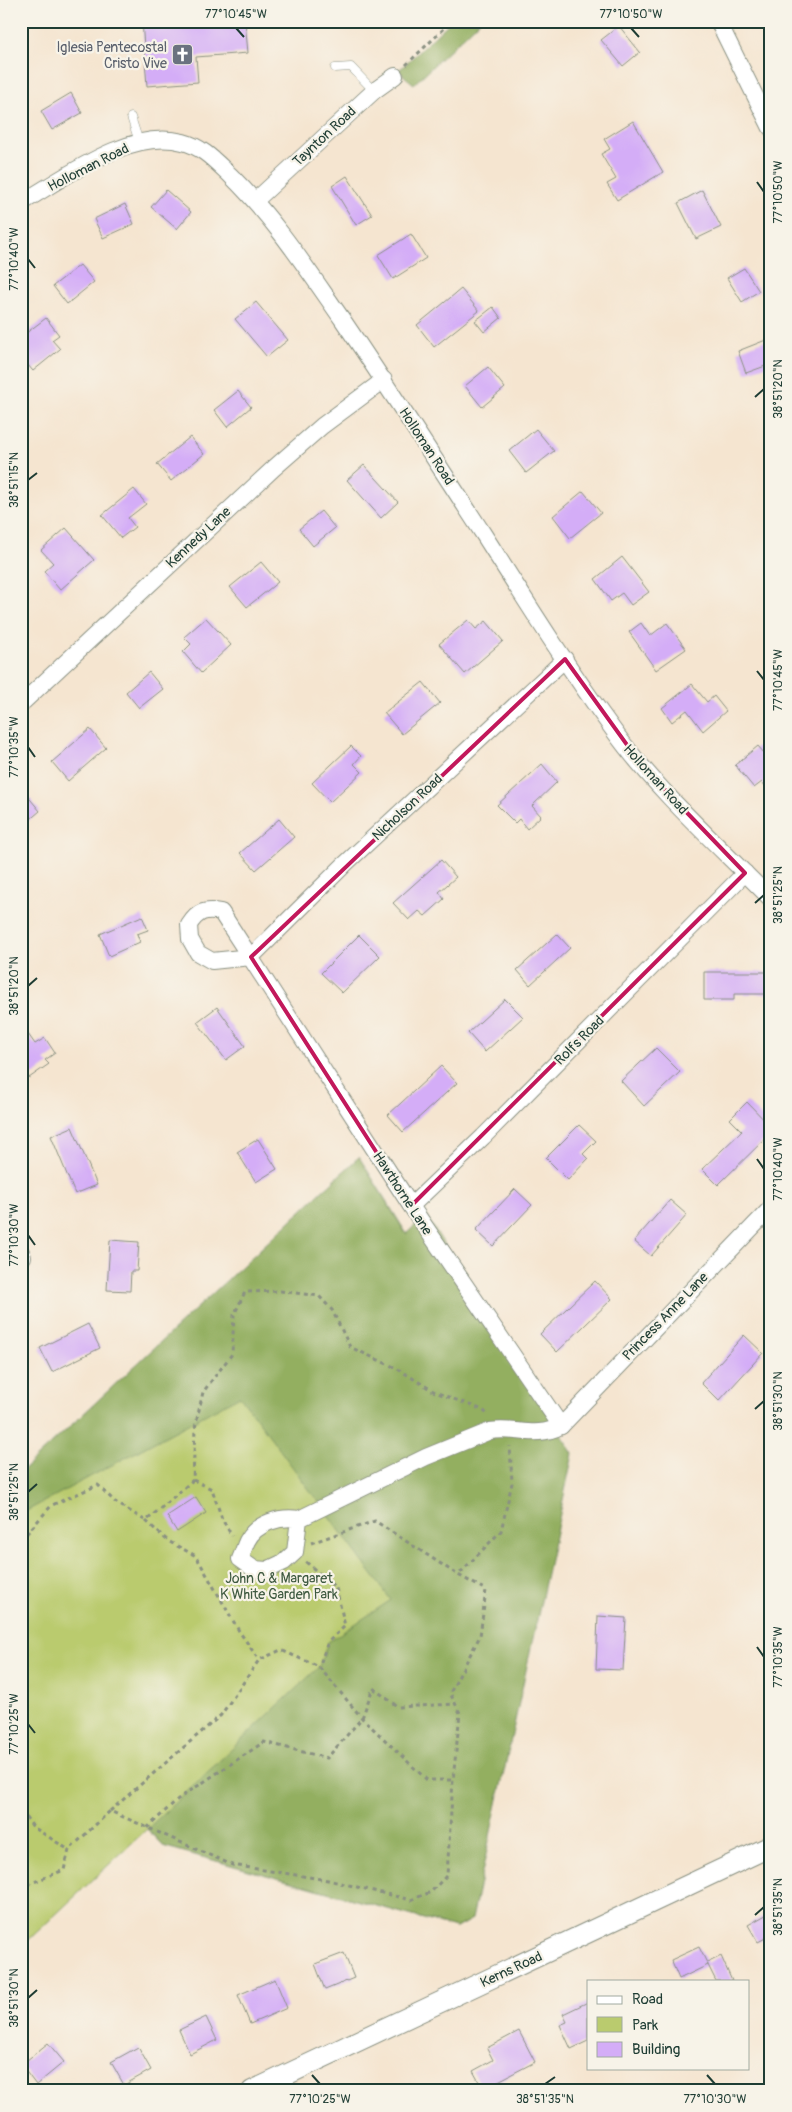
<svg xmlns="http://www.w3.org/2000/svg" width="792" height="2112" font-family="Pangolin,sans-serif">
<rect width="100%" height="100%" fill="#f7f3e8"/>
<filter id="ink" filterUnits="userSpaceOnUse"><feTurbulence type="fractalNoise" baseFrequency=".02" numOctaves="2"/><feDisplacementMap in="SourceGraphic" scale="10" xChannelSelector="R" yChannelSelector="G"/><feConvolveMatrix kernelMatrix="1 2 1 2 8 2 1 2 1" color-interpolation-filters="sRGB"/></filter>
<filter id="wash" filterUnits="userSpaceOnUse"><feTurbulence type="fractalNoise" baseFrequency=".0096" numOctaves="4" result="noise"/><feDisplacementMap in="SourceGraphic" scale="20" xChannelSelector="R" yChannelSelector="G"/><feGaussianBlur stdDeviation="1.12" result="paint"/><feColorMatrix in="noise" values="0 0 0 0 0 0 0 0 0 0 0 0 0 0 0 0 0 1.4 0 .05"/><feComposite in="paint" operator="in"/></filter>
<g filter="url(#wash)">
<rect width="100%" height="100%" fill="#f5e5d0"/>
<path fill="#bacb6e" stroke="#6c8451" d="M359 1157 407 1234 472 1919 456 1928 163 1846 147 1829 21 1947V1473Z"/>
<g fill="#93af61" stroke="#59764a">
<path d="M451 21H480L414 84 398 71Z"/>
<path d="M359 1157 406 1234 426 1215 573 1454 472 1919 456 1928 163 1846 147 1829 319 1667 328 1642 391 1600 240 1396 21 1514V1472Z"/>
</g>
<g id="blocks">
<g fill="#d4adf7">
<path d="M142 21H182V24L245 21 248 53 196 57 198 82 147 86Z"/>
<path d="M619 26 640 52 623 66 601 40Z"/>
<path d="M71 93 82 113 52 130 41 111Z"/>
<path d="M633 121 663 172 617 200 607 184 616 179 601 154 610 149 604 139Z"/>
<path d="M347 176 372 215 356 225 332 186Z"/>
<path d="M166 190 191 212 177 229 151 207Z"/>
<path d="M702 190 721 227 696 239 678 203Z"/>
<path d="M125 204 134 224 103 238 94 219Z"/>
<path d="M411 234 426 258 393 279 378 255Z"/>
<path d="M80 265 94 282 67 304 53 286Z"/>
<path d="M744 268 759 291 742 302 727 278Z"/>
<path d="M461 289 479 311 434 347 417 325Z"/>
<path d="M256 302 288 340 267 357 235 319Z"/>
<path d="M493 307 501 318 484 332 475 321Z"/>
<path d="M46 318 59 335 52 340 60 349 33 371 21 357V337Z"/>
<path d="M771 338V364L746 373 738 351Z"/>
<path d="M488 367 505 388 482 407 465 386Z"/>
<path d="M238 391 251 407 227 427 214 410Z"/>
<path d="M536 429 554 451 526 473 509 451Z"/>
<path d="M190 437 204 454 171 481 157 464Z"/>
<path d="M364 465 398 502 381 518 347 480Z"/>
<path d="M134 489 146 504 128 518 135 527 121 538 102 515Z"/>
<path d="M583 491 601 513 570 538 553 516Z"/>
<path d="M321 511 335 528 313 546 299 529Z"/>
<path d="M66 528 94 560 60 590 44 571 53 563 41 550Z"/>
<path d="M622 557 649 592 631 605 622 593 611 601 595 579Z"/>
<path d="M261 562 278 582 247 607 230 587Z"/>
<path d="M206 618 231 645 201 673 183 652 191 644 184 637Z"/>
<path d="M468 620 476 629 486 621 503 641 465 674 439 644Z"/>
<path d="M641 623 650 636 667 623 686 649 656 670 629 632Z"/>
<path d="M149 672 163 689 139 708 126 692Z"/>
<path d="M423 682 440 703 402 734 384 713Z"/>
<path d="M692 684 707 702 714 696 726 711 703 731 687 710 672 722 662 708Z"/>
<path d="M90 729 106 748 68 781 52 762Z"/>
<path d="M351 746 361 756 354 764 362 772 330 802 312 783Z"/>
<path d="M758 746 771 761V793L762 782 754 788 735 765Z"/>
<path d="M542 764 557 782 532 806 541 816 527 829 519 819 515 823 497 805Z"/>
<path d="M21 788 40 811 21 827Z"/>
<path d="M279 819 294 837 256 870 240 853Z"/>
<path d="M441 860 456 877 439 892 444 899 425 916 419 911 409 920 393 903Z"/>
<path d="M142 916 148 930 137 934 140 942 109 956 100 934Z"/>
<path d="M557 934 570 948 530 985 517 970Z"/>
<path d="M359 935 380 956 342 993 321 973Z"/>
<path d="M704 972H767V994H734V1000H704Z"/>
<path d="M505 999 523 1017 485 1052 468 1033Z"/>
<path d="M217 1007 245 1046 226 1060 197 1022Z"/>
<path d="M21 1024 35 1044 45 1038 55 1053 45 1060 49 1064 29 1078 21 1066Z"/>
<path d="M656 1048 680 1072 644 1106 621 1081Z"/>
<path d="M441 1066 457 1083 403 1132 388 1115Z"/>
<path d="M747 1102 771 1127V1133L718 1185 702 1169 742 1131 730 1119Z"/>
<path d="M579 1125 596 1141 583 1154 588 1159 568 1180 546 1158Z"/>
<path d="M72 1127 97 1185 75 1194 51 1136Z"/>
<path d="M258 1139 277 1169 256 1182 237 1152Z"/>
<path d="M515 1189 532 1205 493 1246 476 1230Z"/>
<path d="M670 1200 687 1215 651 1256 634 1241Z"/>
<path d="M110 1240 139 1242 137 1271H131L130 1291 107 1290Z"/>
<path d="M595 1281 612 1299 557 1352 540 1334Z"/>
<path d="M88 1324 100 1348 52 1372 40 1348Z"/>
<path d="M744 1335 763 1353 719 1401 701 1383Z"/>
<path d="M196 1497 206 1513 177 1532 167 1516Z"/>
<path d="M598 1616 626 1618 623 1670 596 1669Z"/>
<path d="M771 1912V1935L758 1942 748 1925Z"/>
<path d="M699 1947 708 1965 679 1979 671 1960Z"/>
<path d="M344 1953 354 1978 325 1990 315 1964Z"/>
<path d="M721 1956 732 1981H716L707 1963Z"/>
<path d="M275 1979 287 2008 250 2024 238 1995Z"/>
<path d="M588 2002V2041L571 2049 560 2025 567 2022 563 2014Z"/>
<path d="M206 2017 217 2040 190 2054 179 2030Z"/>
<path d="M519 2031 535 2062 483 2089 473 2071 493 2060 487 2048Z"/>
<path d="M48 2043 64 2062 36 2085 21 2065Z"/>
<path d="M138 2047 151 2070 124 2085 111 2062Z"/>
</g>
</g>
</g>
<g filter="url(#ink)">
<use href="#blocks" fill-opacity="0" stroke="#8a9182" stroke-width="1"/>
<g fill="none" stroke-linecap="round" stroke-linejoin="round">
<defs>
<g id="service">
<path d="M335 68 351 67 374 91"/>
<path d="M131 117 139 142"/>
</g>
<g id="minor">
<path d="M718 21 771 128"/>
<path d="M256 200 374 91 395 76"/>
<path d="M21 203C66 177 129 128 183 142 203 147 216 162 230 175 274 218 307 269 342 319 391 391 437 463 484 535 526 601 568 668 614 731 657 791 719 846 771 899"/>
<path d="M21 704 274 468 322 426 384 380"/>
<path d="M411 1206 483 1137 745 873"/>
<path d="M21 1252 23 1257"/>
<path d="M561 1426 411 1206 221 912C205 909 198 911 189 925L190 939 198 953 212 961 251 957 344 865 565 659"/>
<path d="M299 1519 295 1552 284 1562 267 1570 254 1569 240 1559C243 1553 244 1547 247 1541 256 1523 280 1516 299 1519L426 1457 490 1431C517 1427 535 1439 561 1426L771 1208"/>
</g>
<path id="tertiary" d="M252 2091 771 1846"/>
</defs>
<use href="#service" stroke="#8a9182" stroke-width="9"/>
<use href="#minor" stroke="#8a9182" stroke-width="18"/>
<use href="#tertiary" stroke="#8a9182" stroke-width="22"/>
<g stroke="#8a9182" stroke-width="3" stroke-dasharray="4 4" stroke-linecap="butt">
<path d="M406 65 452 21"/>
<path d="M193 1480 212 1489 222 1519 232 1536"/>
<path d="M146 1521 168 1541 196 1556 239 1631 259 1660"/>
<path d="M21 1540 52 1505 98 1485 115 1502 146 1521 193 1480 195 1428 203 1392 232 1354 234 1315 245 1292 281 1291 319 1296 332 1310 350 1347 396 1368 435 1392 483 1410 488 1415"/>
<path d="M311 1543 375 1521 458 1575"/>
<path d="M306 1562 336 1588 345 1626 328 1642 319 1667"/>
<path d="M21 1810 33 1827 69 1850"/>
<path d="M110 1811 221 1715 259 1660 281 1650 319 1667 362 1718 427 1780H453"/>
<path d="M147 1828 178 1799 264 1742 327 1758 362 1718 373 1688 398 1707 455 1704"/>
<path d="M21 1889 24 1886 64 1870 69 1850 110 1811 232 1865 328 1880 411 1900 431 1892 447 1875 453 1780 460 1713 450 1693 480 1636 486 1590 458 1575 501 1531 512 1483 510 1446"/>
</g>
<use href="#service" stroke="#fff" stroke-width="8"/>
<use href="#minor" stroke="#fff" stroke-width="16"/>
<use href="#tertiary" stroke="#fff" stroke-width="20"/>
</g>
</g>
<path fill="none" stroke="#c2185b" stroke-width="4" stroke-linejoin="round" d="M565 659 643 767 745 873 411 1206 251 957Z"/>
<path fill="none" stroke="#1f3d34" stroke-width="2" d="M236 28 244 37M631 28 639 37M757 182 764 192M28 259 35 268M755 397 764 389M28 480 37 473M757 671 764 680M28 747 35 757M755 903 764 895M28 986 37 978M757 1159 764 1169M28 1235 35 1245M755 1409 764 1401M28 1492 37 1484M757 1647 764 1657M28 1724 35 1733M755 1915 764 1907M28 1998 37 1990M312 2075 320 2084M707 2075 715 2084M545 2084 555 2077"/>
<defs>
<symbol id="church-square" viewBox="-11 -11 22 22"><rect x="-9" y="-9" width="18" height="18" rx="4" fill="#6b7280" stroke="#f7f3e8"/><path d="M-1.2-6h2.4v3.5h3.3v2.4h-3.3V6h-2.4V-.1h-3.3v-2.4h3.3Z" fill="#fff"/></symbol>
</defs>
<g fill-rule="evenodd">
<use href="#church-square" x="170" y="42" width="25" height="25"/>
</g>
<g text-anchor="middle" stroke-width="4.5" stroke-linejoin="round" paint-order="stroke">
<g font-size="14" fill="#5b616d" stroke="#f7f3e8" text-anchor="end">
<text x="167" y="52">Iglesia Pentecostal<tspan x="167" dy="16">Cristo Vive</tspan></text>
</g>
<g font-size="14" fill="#1f3d34" stroke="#f7f3e8">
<text transform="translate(324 136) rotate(-43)" y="5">Taynton Road</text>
<text transform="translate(88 167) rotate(-27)" y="5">Holloman Road</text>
<text transform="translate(427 446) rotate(57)" y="5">Holloman Road</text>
<text transform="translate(198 537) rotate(-43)" y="5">Kennedy Lane</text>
<text transform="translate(656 779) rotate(48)" y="5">Holloman Road</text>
<text transform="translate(407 807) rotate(-43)" y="5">Nicholson Road</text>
<text transform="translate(579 1040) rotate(-45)" y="5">Rolfs Road</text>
<text transform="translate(403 1193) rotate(57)" y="5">Hawthorne Lane</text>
<text transform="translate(665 1316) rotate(-46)" y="5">Princess Anne Lane</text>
<text transform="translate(511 1969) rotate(-25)" y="5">Kerns Road</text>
</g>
<g font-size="14" fill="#3e5940" stroke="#f7f3e8">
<text x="279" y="1583">John C &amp; Margaret<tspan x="279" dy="16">K White Garden Park</tspan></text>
</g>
</g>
<rect width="792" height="2112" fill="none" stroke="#f7f3e8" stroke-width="55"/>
<rect x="587" y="1980" width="162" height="90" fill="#f7f3e8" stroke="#a1aaa0"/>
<rect x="597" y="1996" width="25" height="8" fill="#ffffff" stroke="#a1aaa0"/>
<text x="632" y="2004" font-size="15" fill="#1f3d34">Road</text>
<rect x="597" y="2017" width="25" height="15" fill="#bacb6e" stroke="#a1aaa0"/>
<text x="632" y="2030" font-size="15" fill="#1f3d34">Park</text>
<rect x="597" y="2042" width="25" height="15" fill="#d4adf7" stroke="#a1aaa0"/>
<text x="632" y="2054" font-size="15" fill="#1f3d34">Building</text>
<rect x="28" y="28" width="736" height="2056" fill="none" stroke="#1f3d34" stroke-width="2"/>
<g font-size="12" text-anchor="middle" fill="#1f3d34">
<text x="236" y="18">77°10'45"W</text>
<text x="631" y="18">77°10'50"W</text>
<text transform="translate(778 192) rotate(-90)" y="4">77°10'50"W</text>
<text transform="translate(14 259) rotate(-90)" y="4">77°10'40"W</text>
<text transform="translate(778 389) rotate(-90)" y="4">38°51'20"N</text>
<text transform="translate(14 480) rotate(-90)" y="4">38°51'15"N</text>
<text transform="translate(778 680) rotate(-90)" y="4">77°10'45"W</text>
<text transform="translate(14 747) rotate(-90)" y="4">77°10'35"W</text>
<text transform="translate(778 895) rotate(-90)" y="4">38°51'25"N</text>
<text transform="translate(14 986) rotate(-90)" y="4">38°51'20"N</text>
<text transform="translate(778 1169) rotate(-90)" y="4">77°10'40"W</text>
<text transform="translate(14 1235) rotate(-90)" y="4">77°10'30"W</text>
<text transform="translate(778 1401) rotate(-90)" y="4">38°51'30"N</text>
<text transform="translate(14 1492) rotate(-90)" y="4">38°51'25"N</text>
<text transform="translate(778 1657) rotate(-90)" y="4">77°10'35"W</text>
<text transform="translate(14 1724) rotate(-90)" y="4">77°10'25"W</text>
<text transform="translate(778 1907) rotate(-90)" y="4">38°51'35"N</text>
<text transform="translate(14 1998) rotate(-90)" y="4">38°51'30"N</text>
<text x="320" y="2103">77°10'25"W</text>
<text x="545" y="2103">38°51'35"N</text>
<text x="715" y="2103">77°10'30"W</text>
</g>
</svg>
